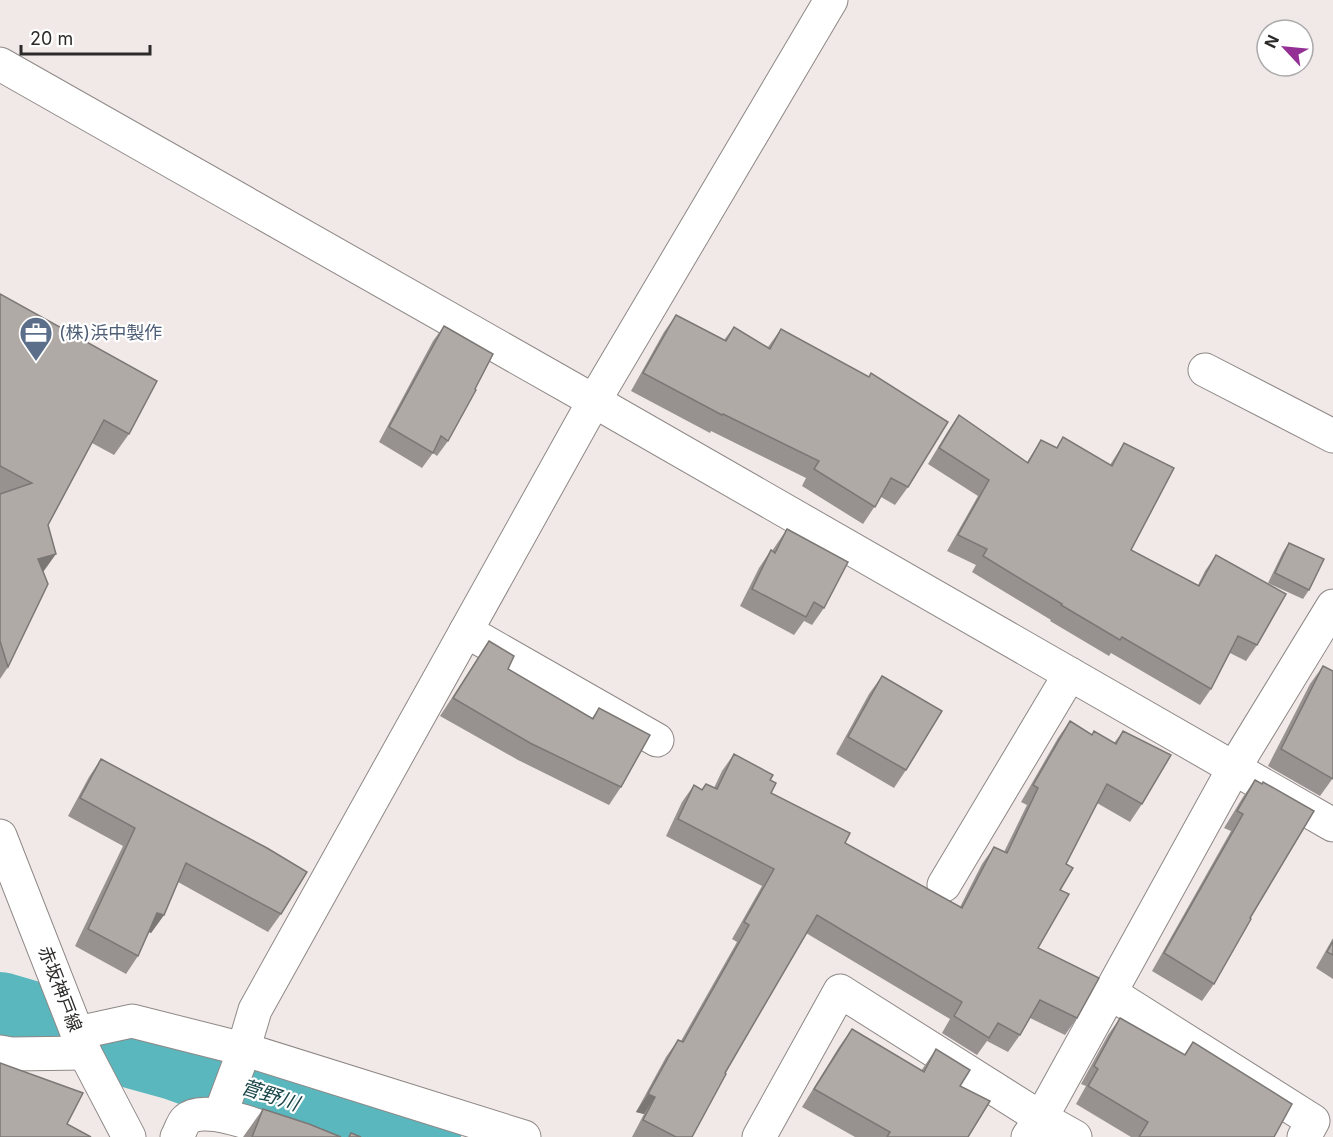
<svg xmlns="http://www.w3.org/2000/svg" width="1333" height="1137" font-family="Inter,'Noto Sans JP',sans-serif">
<rect width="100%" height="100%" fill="#f0e9e7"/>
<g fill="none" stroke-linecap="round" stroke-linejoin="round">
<g stroke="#5ab7be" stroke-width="78">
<path d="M0 1011 34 1021"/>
<path d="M120 1046 178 1062 288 1102 422 1137"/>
</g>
<defs>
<g id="street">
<path d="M0 64 594 401 1333 825"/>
<path d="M1205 370 1333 436"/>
<path d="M466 631 657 740"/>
<path d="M944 885 1070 674"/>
<path d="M1109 992 1313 1121 1304 1137"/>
<path d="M77 1033 132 1021 243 1049 524 1137"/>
<path d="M220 1115 239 1064 255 1010 594 401 831 0"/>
<path d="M177 1137C180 1132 182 1124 186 1120 204 1102 268 1130 289 1137"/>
<path d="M759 1137 840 991 1041 1118 1075 1137"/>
<path d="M1028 1137 1041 1118 1234 768 1333 606"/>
</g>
<g id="secondary">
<path d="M0 836 85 1053 129 1137"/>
<path d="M0 1052 11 1054 85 1053"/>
</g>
</defs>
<use href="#street" stroke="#8e8886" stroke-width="35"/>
<use href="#secondary" stroke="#8e8886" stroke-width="35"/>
<use href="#street" stroke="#fff" stroke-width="33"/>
<use href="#secondary" stroke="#fff" stroke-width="33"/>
</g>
<g fill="#979290">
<path d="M0 294 129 434 114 455 92 443 48 525 43 572 8 667 0 679Z"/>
<path d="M676 315 724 340 734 327 768 347 781 329 908 487 895 505 881 497 863 524 802 486 806 478 711 431 710 433 631 391 664 332Z"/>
<path d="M444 326 448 441 437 456 433 453 422 468 379 442 433 341Z"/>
<path d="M959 415 1027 462 1041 440 1056 448 1063 437 1110 465 1124 443 1131 550 1198 585 1205 571 1216 555 1257 645 1246 661 1230 653 1211 689 1200 705 1111 653 1109 656 1050 621 1051 620 972 572 976 565 947 551 978 496 928 464 948 431Z"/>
<path d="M787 529 824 608 812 625 804 621 794 635 740 606 759 568 771 550 772 551Z"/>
<path d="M1289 543 1309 590 1303 599 1268 583 1283 552Z"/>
<path d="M489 641 508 669 592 718 599 708 621 787 609 805 518 760 440 716Z"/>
<path d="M1323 666 1333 778 1320 796 1268 766 1310 684Z"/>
<path d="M882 676 906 770 894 788 836 754 869 694Z"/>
<path d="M1070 721 1092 735 1094 731 1114 743 1123 731 1142 804 1130 822 1097 803 1066 864 1060 890 1038 948 1077 1018 1065 1035 1030 1018 1020 1035 1008 1052 987 1041 977 1055 942 1033 950 1019 806 933 725 1073 692 1137H632L644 1114 636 1112 666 1057 678 1040 681 1041 737 942 732 939 762 886 666 836 682 802 694 785 702 790 714 788 722 771 734 754 770 780 771 793 845 843 960 907 982 864 994 847 1004 852 1027 805 1021 802 1058 738Z"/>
<path d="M101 759 281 914 268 932 178 882 164 915 151 933 149 932 138 956 126 974 75 946 123 846 68 816 89 777Z"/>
<path d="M1255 780 1250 918 1214 984 1202 1001 1152 971 1231 831 1224 828 1243 797Z"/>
<path d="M1333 938V979L1316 968Z"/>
<path d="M1120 1018 1184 1055 1193 1042 1274 1137H1131L1076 1104 1086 1086 1081 1084 1108 1035Z"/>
<path d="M852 1029 921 1071 936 1049 960 1086 968 1137H855L802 1107 839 1047Z"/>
<path d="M263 1109 341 1137H243Z"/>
</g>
<g fill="#7b7775">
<path d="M56 554 41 575 38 559Z"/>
<path d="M157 913 164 915 151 933 144 930Z"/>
<path d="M648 1094 655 1097 644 1114 636 1112Z"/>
</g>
<g fill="#b0aaa7" stroke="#7b7775" stroke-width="1.5">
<path d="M0 294 157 381 129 434 104 420 48 525 56 554 38 559 48 584 8 667 0 641V494L32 483 0 466Z"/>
<path d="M676 315 726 341 734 327 770 349 781 329 869 377 871 373 948 422 908 487 891 478 875 507 814 469 819 461 723 414 722 415 643 373Z"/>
<path d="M444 326 493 354 475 389 476 390 448 441 441 436 433 453 389 427Z"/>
<path d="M959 415 1028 463 1041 440 1057 448 1063 437 1112 466 1124 443 1174 468 1131 550 1199 586 1216 555 1286 594 1257 645 1238 636 1211 689 1122 637 1120 640 1061 605 1062 604 983 556 987 549 958 535 989 480 939 448Z"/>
<path d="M787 529 848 562 824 608 814 602 806 617 752 589 771 550 775 553Z"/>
<path d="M1289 543 1324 559 1309 590 1275 573Z"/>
<path d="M489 641 514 656 508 669 593 719 599 708 650 735 621 787 530 743 453 698Z"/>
<path d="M1323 666 1333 671V779L1281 749Z"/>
<path d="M882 676 942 711 906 770 848 737Z"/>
<path d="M1070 721 1092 735 1094 731 1116 744 1123 731 1171 755 1142 804 1107 784 1066 864 1073 868 1060 890 1069 894 1038 948 1099 978 1077 1018 1040 1000 1020 1035 998 1023 989 1038 954 1016 962 1002 817 915 725 1073 726 1074 692 1137H676L643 1120 655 1097 648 1094 678 1040 683 1042 749 925 744 922 774 869 678 819 694 785 702 790 706 784 717 789 734 754 773 775 770 780 776 783 771 793 850 833 845 843 962 908 994 847 1007 853 1038 788 1033 785Z"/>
<path d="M101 759 267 848 307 872 281 914 186 863 164 915 157 913 138 956 88 929 135 828 80 798Z"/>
<path d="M1255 780 1262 784 1263 782 1314 811 1250 918 1251 919 1214 984 1164 953 1243 814 1237 811Z"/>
<path d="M1333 941V955L1327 952Z"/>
<path d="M1120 1018 1185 1055 1193 1042 1292 1104 1274 1137H1139L1148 1122 1088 1086 1098 1069 1094 1066Z"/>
<path d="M852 1029 924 1072 936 1049 970 1070 960 1086 990 1101 968 1137H887L890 1132 814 1089Z"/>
<path d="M0 1063 83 1093 67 1124 91 1137H0Z"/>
<path d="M263 1109 309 1124 341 1137H252Z"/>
<path d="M351 1133 361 1137H349Z"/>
</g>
<defs>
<symbol id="office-pin" viewBox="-11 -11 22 30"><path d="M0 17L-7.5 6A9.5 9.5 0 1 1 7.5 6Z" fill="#5c6f8a" stroke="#fff"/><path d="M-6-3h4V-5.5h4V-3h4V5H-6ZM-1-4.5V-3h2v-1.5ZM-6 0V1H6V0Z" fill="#fff"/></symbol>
</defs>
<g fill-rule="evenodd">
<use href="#office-pin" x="17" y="314" width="38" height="52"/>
</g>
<g text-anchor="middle" stroke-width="4.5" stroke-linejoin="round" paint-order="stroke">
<g font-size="18" fill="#4e5e75" stroke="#fff" text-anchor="start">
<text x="59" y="339">(株)浜中製作</text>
</g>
<g font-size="18" fill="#2d2b2a" stroke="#fff">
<text transform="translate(60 989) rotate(69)" y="6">赤坂神戸線</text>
</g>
<g font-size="20" font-style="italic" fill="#1b464a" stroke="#fff">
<text transform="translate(270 1095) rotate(18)" y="7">菅野川</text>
</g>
</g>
<g transform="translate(1285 48) rotate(296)"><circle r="28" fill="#ffffff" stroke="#abaaaa" stroke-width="1.5"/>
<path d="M0-4.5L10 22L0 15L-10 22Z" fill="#942f95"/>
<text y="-9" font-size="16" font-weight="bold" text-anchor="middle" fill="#2d2b2a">N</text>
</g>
<path d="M21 45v9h129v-9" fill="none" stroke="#2d2b2a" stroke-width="3"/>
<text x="30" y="45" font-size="18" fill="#2d2b2a" stroke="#ffffff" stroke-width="4.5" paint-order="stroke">20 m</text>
</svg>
